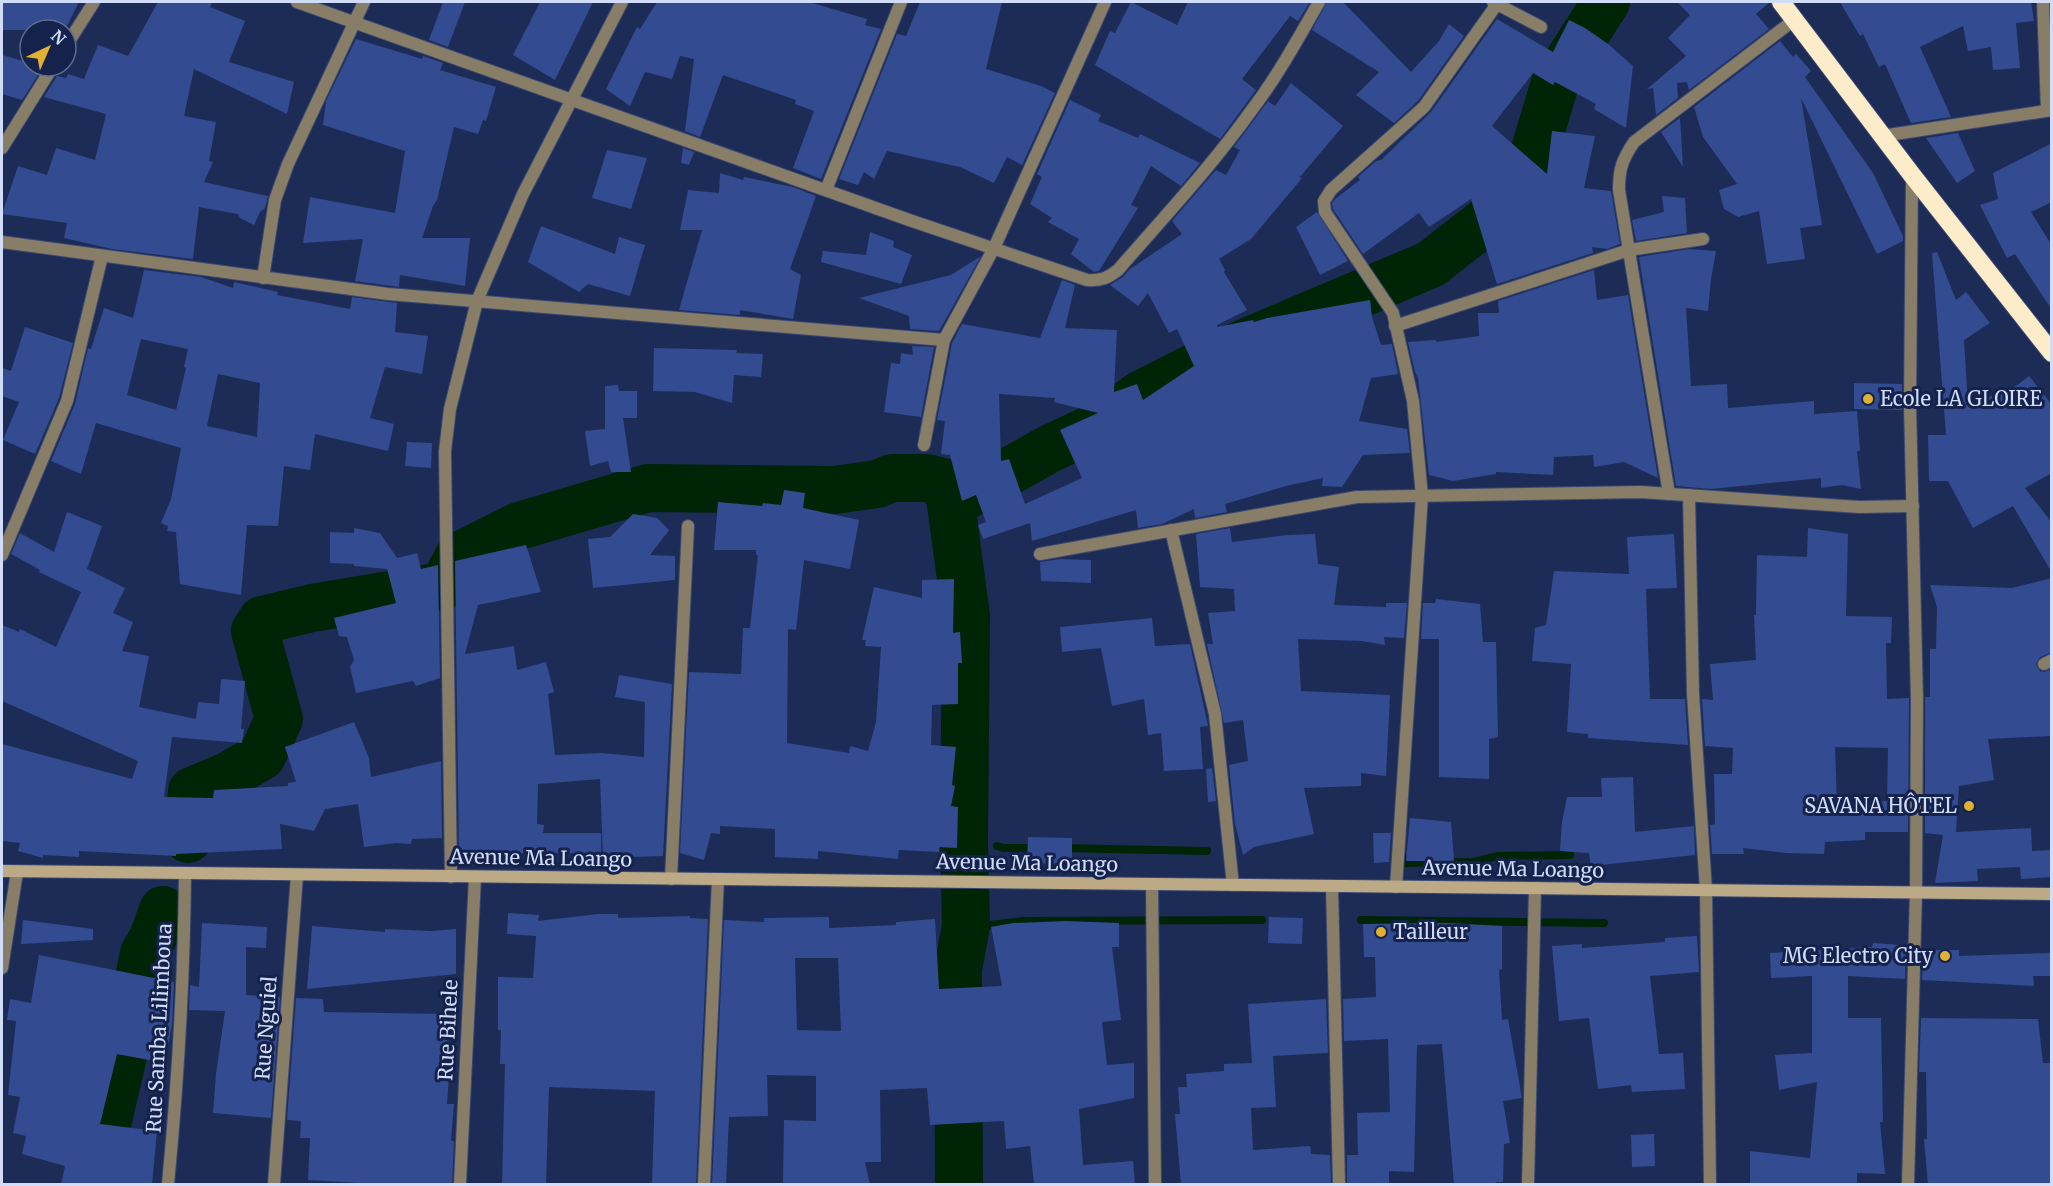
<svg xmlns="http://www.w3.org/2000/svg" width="2053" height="1186" font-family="Merriweather,serif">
<rect width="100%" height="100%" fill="#1d2c57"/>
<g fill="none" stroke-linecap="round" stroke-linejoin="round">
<g stroke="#002406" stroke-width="8">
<path d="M997 846 1003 848H1039"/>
<path d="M1060 848 1207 851"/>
<path d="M1402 856V863L1474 862 1498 856 1570 855"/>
<path d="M1361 920 1604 923"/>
<path d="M975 927 1023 921 1262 920"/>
</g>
<g stroke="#002406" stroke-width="48">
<path d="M951 504 966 616 964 841 966 926 958 969 959 1184"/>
<path d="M188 839 192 791 228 776 262 756 279 719 255 631 262 620 312 608 443 586 459 556 519 526 648 488 835 490 877 484 892 478H927L946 483 951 504 1049 449 1098 426 1140 395 1235 347 1431 264 1495 214 1534 153 1556 80 1606 2"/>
<path d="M93 1184 128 1035 144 953 153 938 163 910"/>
</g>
</g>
<g fill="#334b90" fill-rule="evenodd">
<path d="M2 2H79L65 30H2Z"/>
<path d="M158 2H212L210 7 245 21 229 62 294 82 287 114 194 69 184 116 216 122 209 161 213 162 204 182 268 196 265 208 260 212 254 225 240 218 238 214 199 207 193 259 112 249 64 238 67 223 2 214 18 166 47 175 56 148 95 160 106 114 44 97 57 76 66 78 68 74 84 79 98 45 128 56Z"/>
<path d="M443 2H465L448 47 429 40Z"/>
<path d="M540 2H593L555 80 513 55Z"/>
<path d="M657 2H809L867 19 865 25 881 29 821 179 793 168 814 111 795 104 796 100 723 75 700 137 685 131 694 59 680 56 672 79 645 72 630 106 606 89 637 27 640 29Z"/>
<path d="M920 2H1002L986 69 1041 86 1055 93 1022 165 1007 157 994 183 960 167 887 151 874 179 864 172 858 185 839 179 897 34 906 36Z"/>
<path d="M1131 2 1177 25 1188 2H1310L1298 21 1290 16 1242 79 1256 90 1220 139 1095 65 1110 31 1115 33Z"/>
<path d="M1327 2H1343L1411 72 1439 41 1449 24 1464 36 1418 101 1394 123 1356 95 1379 72 1312 30Z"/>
<path d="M1677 2H1770L1756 14 1769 29 1689 90 1687 82 1677 83 1678 98 1656 115 1653 88 1647 89 1686 56 1668 38 1690 15Z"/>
<path d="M1840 2H2031L2034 21 2016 23 2020 68 1993 70 1991 47 1968 51 1963 26 1920 47 1951 117 1911 123 1885 64 1879 67 1863 34 1860 36Z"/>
<path d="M1497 19 1553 52 1569 20 1585 28 1608 44 1633 66 1626 128 1594 109 1596 104 1555 82 1553 85 1533 73 1492 126 1547 174 1552 131 1595 136 1584 188 1611 191 1620 244 1607 249 1592 247 1593 253 1497 284 1471 199 1429 227 1419 213 1363 254 1333 209 1332 203 1335 199 1360 180 1358 177 1376 161 1381 160 1431 112Z"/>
<path d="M356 39 422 59 423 56 443 63 440 70 496 87 486 121 483 120 478 134 454 127 437 200 433 206 422 238H470L465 286 400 275 399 287 355 281 363 239 303 243 310 197 395 213 405 151 323 125 326 101Z"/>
<path d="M1780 41 1793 57 1796 54 1811 71 1805 77 1873 173 1903 236V241L1877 254 1801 98 1822 225 1800 228 1805 259 1767 264 1759 211 1738 217 1724 209 1719 190 1737 184 1703 137 1694 107Z"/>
<path d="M2 55 30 63V70L40 72 22 100 2 94Z"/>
<path d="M1291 83 1343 126 1299 178 1303 177 1251 239 1219 259 1225 270 1224 272 1247 310 1217 325V327L1253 320 1254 322 1267 318 1370 300 1372 317 1381 345 1392 344 1398 374 1371 378 1359 421 1407 429 1410 453 1363 455 1342 487 1322 486 1323 478 1286 486 1225 504 1227 512 1195 518 1194 509 1162 524 1138 528 1136 510 1032 541 1030 523 983 539 978 525 986 522 976 495 962 501 950 455 941 454 945 421 937 420 952 343 962 324 1040 338 1062 280 1075 285 1065 328 1117 330 1114 392 1137 384 1143 400 1194 366 1177 329 1169 333 1148 293 1138 306 1110 285 1123 277 1130 269 1182 234 1172 221 1216 170 1226 175 1240 150 1234 147 1268 101 1275 106ZM999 394 1055 398 1054 402 1098 413 1060 430 1082 478 1025 504 1009 459 1001 461Z"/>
<path d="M1070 100 1101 115 1098 121 1138 138 1140 134 1200 163 1181 186 1151 166 1131 205 1138 208 1099 271 1094 272 1071 254 1079 239 1048 222 1052 218 1030 204 1042 177 1037 174Z"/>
<path d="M1680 118 1683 167 1661 132Z"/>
<path d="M1958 133 1975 171 1957 183 1926 138Z"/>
<path d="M2052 143V202L2031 212 2052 246V310L2015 254 2007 258 1980 205 1998 199 1993 173Z"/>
<path d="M683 148 694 152 689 165 681 163Z"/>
<path d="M607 150 647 158 631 209 592 198Z"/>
<path d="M720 173 743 180 744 177 793 187 816 196 790 269 801 275 793 319 740 310V315L679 310 702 230H680L688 190 719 193Z"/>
<path d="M1662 196 1685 198 1687 233 1636 241 1632 220 1664 212Z"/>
<path d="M1317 212 1348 261 1320 275 1296 227Z"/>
<path d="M541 226 615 254 619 237 645 245 630 296 588 284 579 292 528 262Z"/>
<path d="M870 232 894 241 893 247 912 255 901 284 821 262 823 251 866 255Z"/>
<path d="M1689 249 1716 251 1711 279 1708 311 1686 308 1691 386 1727 384 1728 408 1814 401V414L1857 411 1860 451H1857L1861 489 1842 485 1821 488V478L1711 489 1676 486 1639 257Z"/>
<path d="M1937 252 1956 300 1966 292 1990 323 1964 340 1968 406 2016 386 2029 376 2052 405V473L2025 488 2052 523V573L2013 506 1973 528 1948 481H1929L1928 435H1946L1932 253Z"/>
<path d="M981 256 939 331 910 329 909 316 859 298 951 275Z"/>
<path d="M144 270 201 277 233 288 234 282 278 292 277 295 350 309 352 297 397 303 395 332 428 336 422 374 385 367 370 418 394 424 388 451 315 434 310 470 284 466 278 526 247 525 241 595 180 584 176 532 167 531 168 526 161 523 171 499 181 448 96 423 81 474 51 461 75 404 88 348 91 349 104 308 133 318ZM141 339 188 349 184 367 186 368 176 410 127 395ZM218 374 260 383 257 437 207 426Z"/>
<path d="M1594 270 1597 300 1628 295 1658 478 1624 462 1594 467 1593 455 1554 457 1553 475 1496 472V474L1453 481 1429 475 1418 378 1415 372 1408 342 1436 340V342L1479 336 1478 313H1499L1498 301Z"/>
<path d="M25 327 73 343 59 398 35 454 3 440 19 402 2 396V368L11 371Z"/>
<path d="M912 346 934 347 921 417 884 412 891 363 900 364 901 353 913 355Z"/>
<path d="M654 348 737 350 736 353 763 354 761 377 734 375 732 403 695 392 653 391Z"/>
<path d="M1854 383 1902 384V410L1854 409Z"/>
<path d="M618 385 619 391H637V418H623L631 472H611L608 461 590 466 585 431 605 429V386Z"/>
<path d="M407 442 432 443 431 468 405 466Z"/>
<path d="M784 490 805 493 803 508 859 520 850 569 804 560 796 630 788 629 787 743 849 753 850 746 868 751 876 722 881 647 865 646 866 640H862L874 587 922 598V580L954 579 953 633 960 632 962 663H958V704L932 705 931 745 956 747 952 785 955 786 951 806 958 807 957 848 939 847V852L899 850 898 859 818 851V859L775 857V829L720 826V834L711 833 704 860 680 853 689 672 741 674 743 628H750L758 555H756V550H714L718 502 762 506 763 503 781 505Z"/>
<path d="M67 512 102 526 87 569 125 588 113 613 133 622 122 651 149 656 139 707 196 719 198 702 219 704 221 679 245 681 241 729H244L242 743 172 737 164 797 213 798 214 790 288 786V783L296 782 285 747 354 722 369 758 371 777 441 761 442 838 412 839 411 844 396 843 364 847 358 804 325 809 314 831 280 824 282 849 176 854V856L79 851V857L43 855V858L18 851 20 843 2 841V744L132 779 138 761 2 701V625L19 632 20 629 56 647 81 592 39 572 40 570 11 554 20 533 54 552Z"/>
<path d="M633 514 657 518 669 530 650 555 675 556V580L593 588 588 539 610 537Z"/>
<path d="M354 528 380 533 397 558 417 553 421 569 438 565 440 678 416 686 413 681 356 693 350 667 354 660 347 637 339 636 334 618 396 603 387 569 354 566V564L330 563V532L354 533Z"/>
<path d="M1230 528 1232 542 1287 535 1315 534 1318 564 1339 567 1334 605 1386 607V603H1407L1404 638 1384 637 1385 645 1362 641 1298 639 1301 691 1390 695 1386 776 1361 773V786L1304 788 1314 834 1254 847 1243 855 1235 824 1229 765 1248 761 1243 720 1224 723 1207 644H1213L1208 613 1235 611 1234 589 1200 587 1196 534Z"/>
<path d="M1808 528 1848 534 1846 616 1892 617 1891 643H1886L1887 699 1909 698 1908 832H1865V840L1825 842 1824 854 1786 853 1743 848 1744 854H1712L1710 825 1715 824 1714 774H1732L1733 748 1705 746 1702 699 1713 700 1710 664 1756 660 1754 615H1756L1757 555 1807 557ZM1835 747 1888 748 1887 801 1837 804Z"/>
<path d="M1674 534 1677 588 1646 589 1650 699H1685L1688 745 1588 738V734L1567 732 1571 664 1532 661 1535 628 1546 625 1554 571 1629 574 1627 537Z"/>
<path d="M526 545 541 592 478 605 465 654 514 646 517 670 546 662 554 692 548 694 555 755 601 753 644 757 645 702 615 697 619 675 672 684 663 856 603 858 600 779 538 784 537 824 544 825 543 833H601V853H459L455 561Z"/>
<path d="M1061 559 1091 560V583L1041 581 1040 562Z"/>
<path d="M2052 578V652L2040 657 2036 664 2040 671 2044 672 2052 669V736L1988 739 1994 780 1959 786 1956 832 2031 828 2032 851 2052 850V877L2021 879 2020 867 1977 869 1978 881 1935 883 1943 835 1925 833V697H1930V649H1936L1937 607 1930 585 2012 588Z"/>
<path d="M1436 599 1480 604 1483 642H1496L1498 737 1489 739V779L1439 777V639H1421L1423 603H1435Z"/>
<path d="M1152 618 1155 646 1190 644 1208 726 1200 727 1203 769 1164 771 1161 733 1148 735 1144 699 1112 706 1101 648 1062 652 1060 627Z"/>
<path d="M1212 768 1216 801 1208 802 1206 769Z"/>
<path d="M1633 777 1635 832 1694 826 1695 855 1591 866 1589 853 1560 851 1562 822 1567 797H1602L1601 778Z"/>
<path d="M1410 818 1451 822 1454 861H1406Z"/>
<path d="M1373 833H1391L1389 862 1374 863Z"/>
<path d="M1028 837 1072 838V864L1027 863Z"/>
<path d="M508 913 539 915 538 921 598 914H618V918L690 916V918L708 919 696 1185H652L655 1091 549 1087 546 1185H502L505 1064H500L501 1030H498V977L533 978 536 936 507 934Z"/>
<path d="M829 917V928L896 925V922L935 919 939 989 1002 986 991 927 1013 923 1066 921 1119 923V947H1112L1121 1020 1102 1022 1107 1065 1134 1063V1098L1079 1109 1083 1165 1133 1161 1135 1185H1034L1030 1146 1006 1149 1004 1121 930 1125 927 1088 880 1090 881 1162H865L870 1185H783L784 1120 816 1121V1076L767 1075 768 1116 729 1117 726 1185H712L724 920 764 922V918ZM795 958H838L841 1031 797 1030Z"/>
<path d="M1269 917 1303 918 1302 944 1268 943Z"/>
<path d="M23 920 93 929V940L21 944Z"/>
<path d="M202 923 267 927 266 948 246 947V995L280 997 271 1118 213 1113 216 1074 225 1011 189 1010 190 985 199 987Z"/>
<path d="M1448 923 1502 926V969L1499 970 1502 1020 1508 1019 1522 1098 1503 1101 1510 1143 1504 1144 1503 1182H1496V1185H1454L1442 1044 1417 1045 1414 1172 1389 1171V1185H1347V1155H1358L1357 1113 1390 1112 1388 1039 1344 1041 1343 999 1376 997 1375 957H1364L1363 924Z"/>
<path d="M312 926 385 932V929L431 931 456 929V974L307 989Z"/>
<path d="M1697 936 1699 972 1650 976 1659 1054 1683 1053 1685 1089 1632 1092 1631 1085 1598 1089 1589 1018 1559 1021 1552 946 1582 944V948L1665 942V938Z"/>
<path d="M1873 943 1900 945V950H1906L1905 979 1848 976V1018H1881L1883 1122H1880L1885 1174 1857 1173V1185H1750V1151L1810 1158 1817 1082 1779 1090 1775 1055 1812 1053V976L1771 978 1770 953 1872 947Z"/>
<path d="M1923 950H1959V956L2050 953 2051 976H2033L2034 986 1922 980Z"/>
<path d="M39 955 174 982 172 1025 165 1063 117 1054 100 1124 157 1131 152 1185H61L65 1166 22 1154 26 1136 13 1133 20 1097 8 1095 16 1021 7 1020 10 999 31 1003Z"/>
<path d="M296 998 323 999 324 1012 448 1014 446 1073 449 1074 447 1104H454L451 1141H454L452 1185H397L308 1180 310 1138H300L301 1121 287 1120Z"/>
<path d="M1326 999 1328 1053 1273 1056 1276 1107 1251 1108 1253 1150 1310 1146 1311 1154 1330 1155 1331 1185H1181L1175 1114H1180L1178 1087H1187L1186 1074 1224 1071V1064L1252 1063 1248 1004Z"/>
<path d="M1921 1018 2038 1019 2043 1063H2052V1185H1928L1924 1139H1927L1926 1072H1919Z"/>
<path d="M1654 1134 1655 1166 1632 1167 1631 1135Z"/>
</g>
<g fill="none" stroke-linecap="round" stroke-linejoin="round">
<defs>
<g id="street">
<path d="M297 2 912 221 1087 280C1101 281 1108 278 1118 270 1163 218 1211 167 1251 111 1277 77 1298 39 1319 2"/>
<path d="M1493 2 1541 27"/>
<path d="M2043 2 2047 110"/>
<path d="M66 46 94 2"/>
<path d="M1882 136 2052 110"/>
<path d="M2 148 53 66"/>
<path d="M826 190 901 2"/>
<path d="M2 242 388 294 944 340"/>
<path d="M263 278 275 200 288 164 364 2"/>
<path d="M1395 326 1629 250 1703 239"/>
<path d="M924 445 944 340 994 248 1105 2"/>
<path d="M1669 494 1619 190C1619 169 1622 160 1634 142L1794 20"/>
<path d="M1689 495 1693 694 1706 890 1710 1184"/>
<path d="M1171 530 1215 714 1233 885"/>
<path d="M1040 554 1357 497 1641 492 1859 507 1913 506"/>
<path d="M2 555 67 401 102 256"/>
<path d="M2044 664 2052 660"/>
<path d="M451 877 445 451 450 409 477 301 523 194 622 2"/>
<path d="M671 879 688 526"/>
<path d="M1152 884 1155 1184"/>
<path d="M1332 886 1339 1184"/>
<path d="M1396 887 1422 496 1413 401 1393 313 1325 212 1324 201 1331 190 1424 107 1497 4"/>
<path d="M2 968 17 872"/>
<path d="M168 1184C178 1081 184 978 185 874"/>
<path d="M274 1184 297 875"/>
<path d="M460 1184 475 877"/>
<path d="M704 1184 718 879"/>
<path d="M1528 1184 1535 888"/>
<path d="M1908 1184 1916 892 1917 700 1910 405 1912 175"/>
</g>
<path id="secondary" d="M2 871 2052 894"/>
<path id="highway" d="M1781 2 1912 175 2052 353"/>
</defs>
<use href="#street" stroke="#3a4871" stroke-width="14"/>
<use href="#secondary" stroke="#3a4871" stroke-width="14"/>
<use href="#highway" stroke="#3a4871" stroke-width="20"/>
<use href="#street" stroke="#887e67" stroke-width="12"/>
<use href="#secondary" stroke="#bbaa85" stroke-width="12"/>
<use href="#highway" stroke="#fcecca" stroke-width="18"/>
</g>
<g fill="#dfb034" stroke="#14224c" stroke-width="2">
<circle cx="1868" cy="399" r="6"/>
<circle cx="1969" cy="806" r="6"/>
<circle cx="1381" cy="932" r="6"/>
<circle cx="1945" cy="956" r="6"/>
</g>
<g text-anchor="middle" stroke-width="6" stroke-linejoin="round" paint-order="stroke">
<g font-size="20" fill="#d0dcf8" stroke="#14224c" text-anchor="start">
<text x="1880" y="406">Ecole LA GLOIRE</text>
<text x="1957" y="813" text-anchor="end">SAVANA HÔTEL</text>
<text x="1393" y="939">Tailleur</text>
<text x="1933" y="963" text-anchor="end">MG Electro City</text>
</g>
<g font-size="20" fill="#d0dcf8" stroke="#14224c">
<text transform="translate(541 858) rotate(1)" y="7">Avenue Ma Loango</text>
<text transform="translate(1027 863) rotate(1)" y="7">Avenue Ma Loango</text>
<text transform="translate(1513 869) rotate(1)" y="7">Avenue Ma Loango</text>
<text transform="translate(159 1028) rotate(-87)" y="7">Rue Samba Lilimboua</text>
<text transform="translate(266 1028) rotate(-86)" y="7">Rue Nguiel</text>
<text transform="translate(448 1030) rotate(-87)" y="7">Rue Bihele</text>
</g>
</g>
<rect width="2053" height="1186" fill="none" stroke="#d0dcf8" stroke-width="6"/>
<g transform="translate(48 48) rotate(44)"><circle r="28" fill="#14224c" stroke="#5f6c91" stroke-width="1.5"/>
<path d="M0-4.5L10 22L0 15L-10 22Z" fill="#dfb034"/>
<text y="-9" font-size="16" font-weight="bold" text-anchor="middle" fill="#d0dcf8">N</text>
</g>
</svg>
